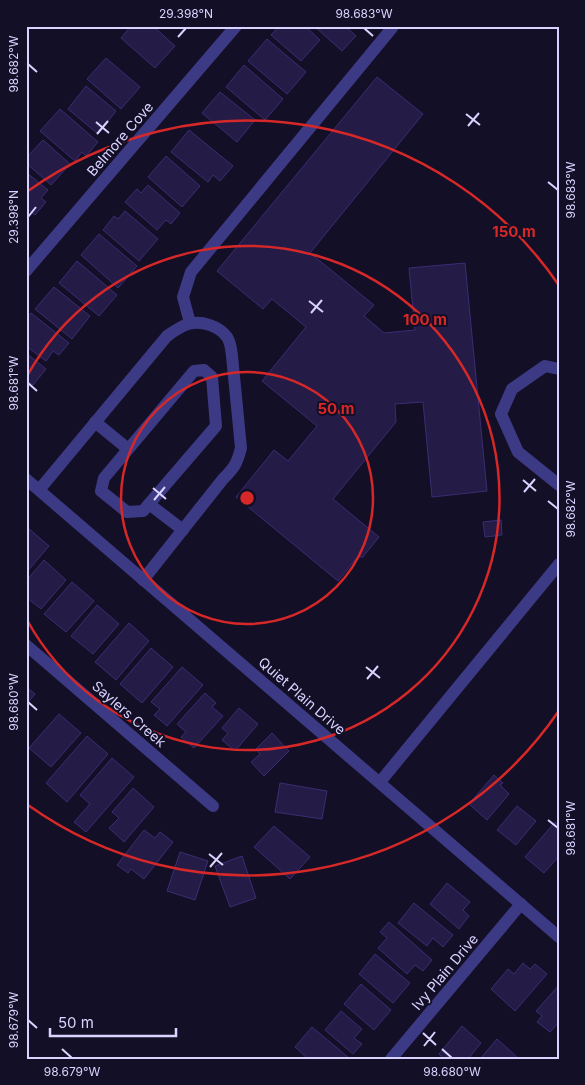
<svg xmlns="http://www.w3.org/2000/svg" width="585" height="1085" font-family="Inter,sans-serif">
<rect width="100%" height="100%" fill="#130f26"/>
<g fill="#241b47" stroke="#3b2d73">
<path d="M131 26H153L175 46 155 68 121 38Z"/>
<path d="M279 26H305L320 40 301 61 271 35Z"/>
<path d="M314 26H345L356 36 342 51Z"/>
<path d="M267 39 306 72 287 94 248 61Z"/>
<path d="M106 58 140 87 121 109 87 79Z"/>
<path d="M244 65 283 99 265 120 226 87Z"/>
<path d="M377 77 423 114 310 253 374 305 364 316 384 333 415 330 409 268 465 263 487 491 432 497 423 402 395 404 396 422 333 499 379 537 362 558 359 555 338 581 236 497 274 450 288 461 317 426 262 381 306 327 272 299 263 309 217 271Z"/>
<path d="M86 86 116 111 98 134 68 109Z"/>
<path d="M220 92 255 120 237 142 202 113Z"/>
<path d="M60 109 98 142 86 156 82 152 75 161 40 131Z"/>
<path d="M189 130 233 166 220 181 213 175 208 182 171 152Z"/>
<path d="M43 140 70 164 51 185 26 163V158Z"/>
<path d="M166 156 200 186 182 207 148 177Z"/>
<path d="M26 172 48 190 41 198 46 202 35 215 26 208Z"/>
<path d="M148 185 180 213 171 224 166 220 157 230 125 202 137 189 141 193Z"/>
<path d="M125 211 158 239 139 261 103 230 114 216 118 219Z"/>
<path d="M99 234 137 266 118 288 81 255Z"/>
<path d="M77 261 117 295 99 316 59 283Z"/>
<path d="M54 287 90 316 72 339 35 309Z"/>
<path d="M31 313 69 343 59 355 53 351 46 361 26 346V319Z"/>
<path d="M26 353 46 369 33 385 26 380Z"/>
<path d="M501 520 502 535 485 537 483 522Z"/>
<path d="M28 528 49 546 26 573V530Z"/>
<path d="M44 560 66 580 41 609 26 597V581Z"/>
<path d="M72 582 94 601 66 632 44 614Z"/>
<path d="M97 605 119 624 93 654 71 636Z"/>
<path d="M129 623 149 641 116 680 95 662Z"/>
<path d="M151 648 173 667 142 703 120 684Z"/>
<path d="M182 667 203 685 167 726 154 715 160 709 151 702Z"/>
<path d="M26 687 35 694 26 705Z"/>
<path d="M205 693 216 703 212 707 223 716 194 748 181 737 186 732 177 724Z"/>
<path d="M239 708 258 724 235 751 222 740 228 733 222 728Z"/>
<path d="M59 714 81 733 51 767 29 748Z"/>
<path d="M272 733 289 751 264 776 251 762 260 754 256 749Z"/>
<path d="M87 736 108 754 67 802 46 783Z"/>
<path d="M112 758 134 777 86 832 74 822 90 804 80 795Z"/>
<path d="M494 775 503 783 500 785 509 794 487 820 469 804Z"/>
<path d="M280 783 327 791 322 819 275 812Z"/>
<path d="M133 788 154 807 124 842 109 828 119 818 112 812Z"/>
<path d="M517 806 536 821 516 845 497 830Z"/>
<path d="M555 822 559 825V856L544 873 525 857Z"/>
<path d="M274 826 310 857 290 879 254 847Z"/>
<path d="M144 830 155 838 160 832 173 842 144 879 131 869 128 873 117 865Z"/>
<path d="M180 852 208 861 195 900 167 891Z"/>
<path d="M242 856 256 898 230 907 215 866Z"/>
<path d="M447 883 470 902 463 910 469 916 459 929 430 904Z"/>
<path d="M414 903 453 935 443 947 433 938 427 946 398 923Z"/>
<path d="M389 922 432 960 423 971 415 965 407 974 378 948 387 938 380 932Z"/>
<path d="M375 954 410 983 393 1003 359 974Z"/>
<path d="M523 963 530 969 535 964 547 974 515 1011 491 989 508 969 514 974Z"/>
<path d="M361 984 391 1010 374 1030 344 1004Z"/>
<path d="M559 985V1022L550 1032 537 1022 542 1016 536 1011Z"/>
<path d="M341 1011 362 1029 354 1038 362 1044 353 1054 325 1030Z"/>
<path d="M462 1026 481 1043 468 1059H444L439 1054Z"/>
<path d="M312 1027 349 1058V1059H308L295 1047Z"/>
<path d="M497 1039 517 1057 515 1059H480Z"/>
</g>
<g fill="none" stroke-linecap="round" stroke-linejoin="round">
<g stroke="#3d3a85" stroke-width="12">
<path d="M26 271 236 26"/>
<path d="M190 323 183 297 191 272 392 28"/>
<path d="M559 369 545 366 512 389 501 414 518 452 559 485"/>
<path d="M204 370 212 377 216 426 143 511 127 512 101 491 104 478 194 371Z"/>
<path d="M95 422 128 449"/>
<path d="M26 479 559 937"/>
<path d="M39 490 167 336C174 331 180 327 188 324 201 320 219 326 227 337 231 343 231 349 232 356L241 448C237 464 234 468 223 479L143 580"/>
<path d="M149 504 183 530"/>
<path d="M26 645 213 806"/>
<path d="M380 782 559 564"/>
<path d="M391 1059 521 904"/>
</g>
</g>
<path fill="none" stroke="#d9d4ff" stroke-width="2" d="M364 28 373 36M178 37 186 28M28 64 37 72M466 114 480 125M96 122 109 133M468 126 479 113M97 134 108 121M548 182 558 190M28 217 36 207M309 301 323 312M311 313 322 300M28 383 37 391M523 480 536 491M153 488 166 499M524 492 535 479M154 500 165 487M548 501 558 509M366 667 380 678M367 679 378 666M28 702 37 710M548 820 558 828M209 854 223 865M210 867 222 853M28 1020 37 1028M423 1033 436 1045M424 1046 435 1032M62 1049 72 1058M442 1049 452 1058"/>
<g fill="none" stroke="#d62828" stroke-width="2.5">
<circle cx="247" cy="498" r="126"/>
<path d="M27 376A252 252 0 1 1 27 620"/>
<path d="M558 712A377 377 0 0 1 28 805M28 191A377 377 0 0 1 558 284"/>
</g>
<g text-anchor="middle" stroke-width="4" stroke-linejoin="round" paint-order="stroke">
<g font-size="14" fill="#d9d4ff" stroke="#130f26">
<text transform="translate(120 139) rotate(-49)" y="5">Belmore Cove</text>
<text transform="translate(302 696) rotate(41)" y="5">Quiet Plain Drive</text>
<text transform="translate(129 714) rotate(41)" y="5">Saylers Creek</text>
<text transform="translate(445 972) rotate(-50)" y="5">Ivy Plain Drive</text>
</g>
</g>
<circle cx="247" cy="498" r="8" fill="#d62828" stroke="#130f26" stroke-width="2.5"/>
<g font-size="15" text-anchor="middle" font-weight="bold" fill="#d62828" stroke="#130f26" stroke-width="4" stroke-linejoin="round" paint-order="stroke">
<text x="514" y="237">150 m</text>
<text x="425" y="325">100 m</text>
<text x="336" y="414">50 m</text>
</g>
<rect width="585" height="1085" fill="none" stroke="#130f26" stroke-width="55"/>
<path d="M50 1028v8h126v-8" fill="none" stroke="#d9d4ff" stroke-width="2.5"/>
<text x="58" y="1028" font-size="15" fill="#d9d4ff" stroke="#130f26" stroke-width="4" paint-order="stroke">50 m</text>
<rect x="28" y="28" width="530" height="1030" fill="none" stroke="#d9d4ff" stroke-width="2"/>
<g font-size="12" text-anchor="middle" fill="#d9d4ff">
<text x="186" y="18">29.398°N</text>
<text x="364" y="18">98.683°W</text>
<text transform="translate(14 64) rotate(-90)" y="4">98.682°W</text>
<text transform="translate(571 190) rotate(-90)" y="4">98.683°W</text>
<text transform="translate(14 217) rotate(-90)" y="4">29.398°N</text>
<text transform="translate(14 383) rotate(-90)" y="4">98.681°W</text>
<text transform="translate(571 509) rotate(-90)" y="4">98.682°W</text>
<text transform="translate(14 702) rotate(-90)" y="4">98.680°W</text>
<text transform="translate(571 828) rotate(-90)" y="4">98.681°W</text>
<text transform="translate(14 1020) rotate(-90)" y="4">98.679°W</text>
<text x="72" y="1076">98.679°W</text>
<text x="452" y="1076">98.680°W</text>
</g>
</svg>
